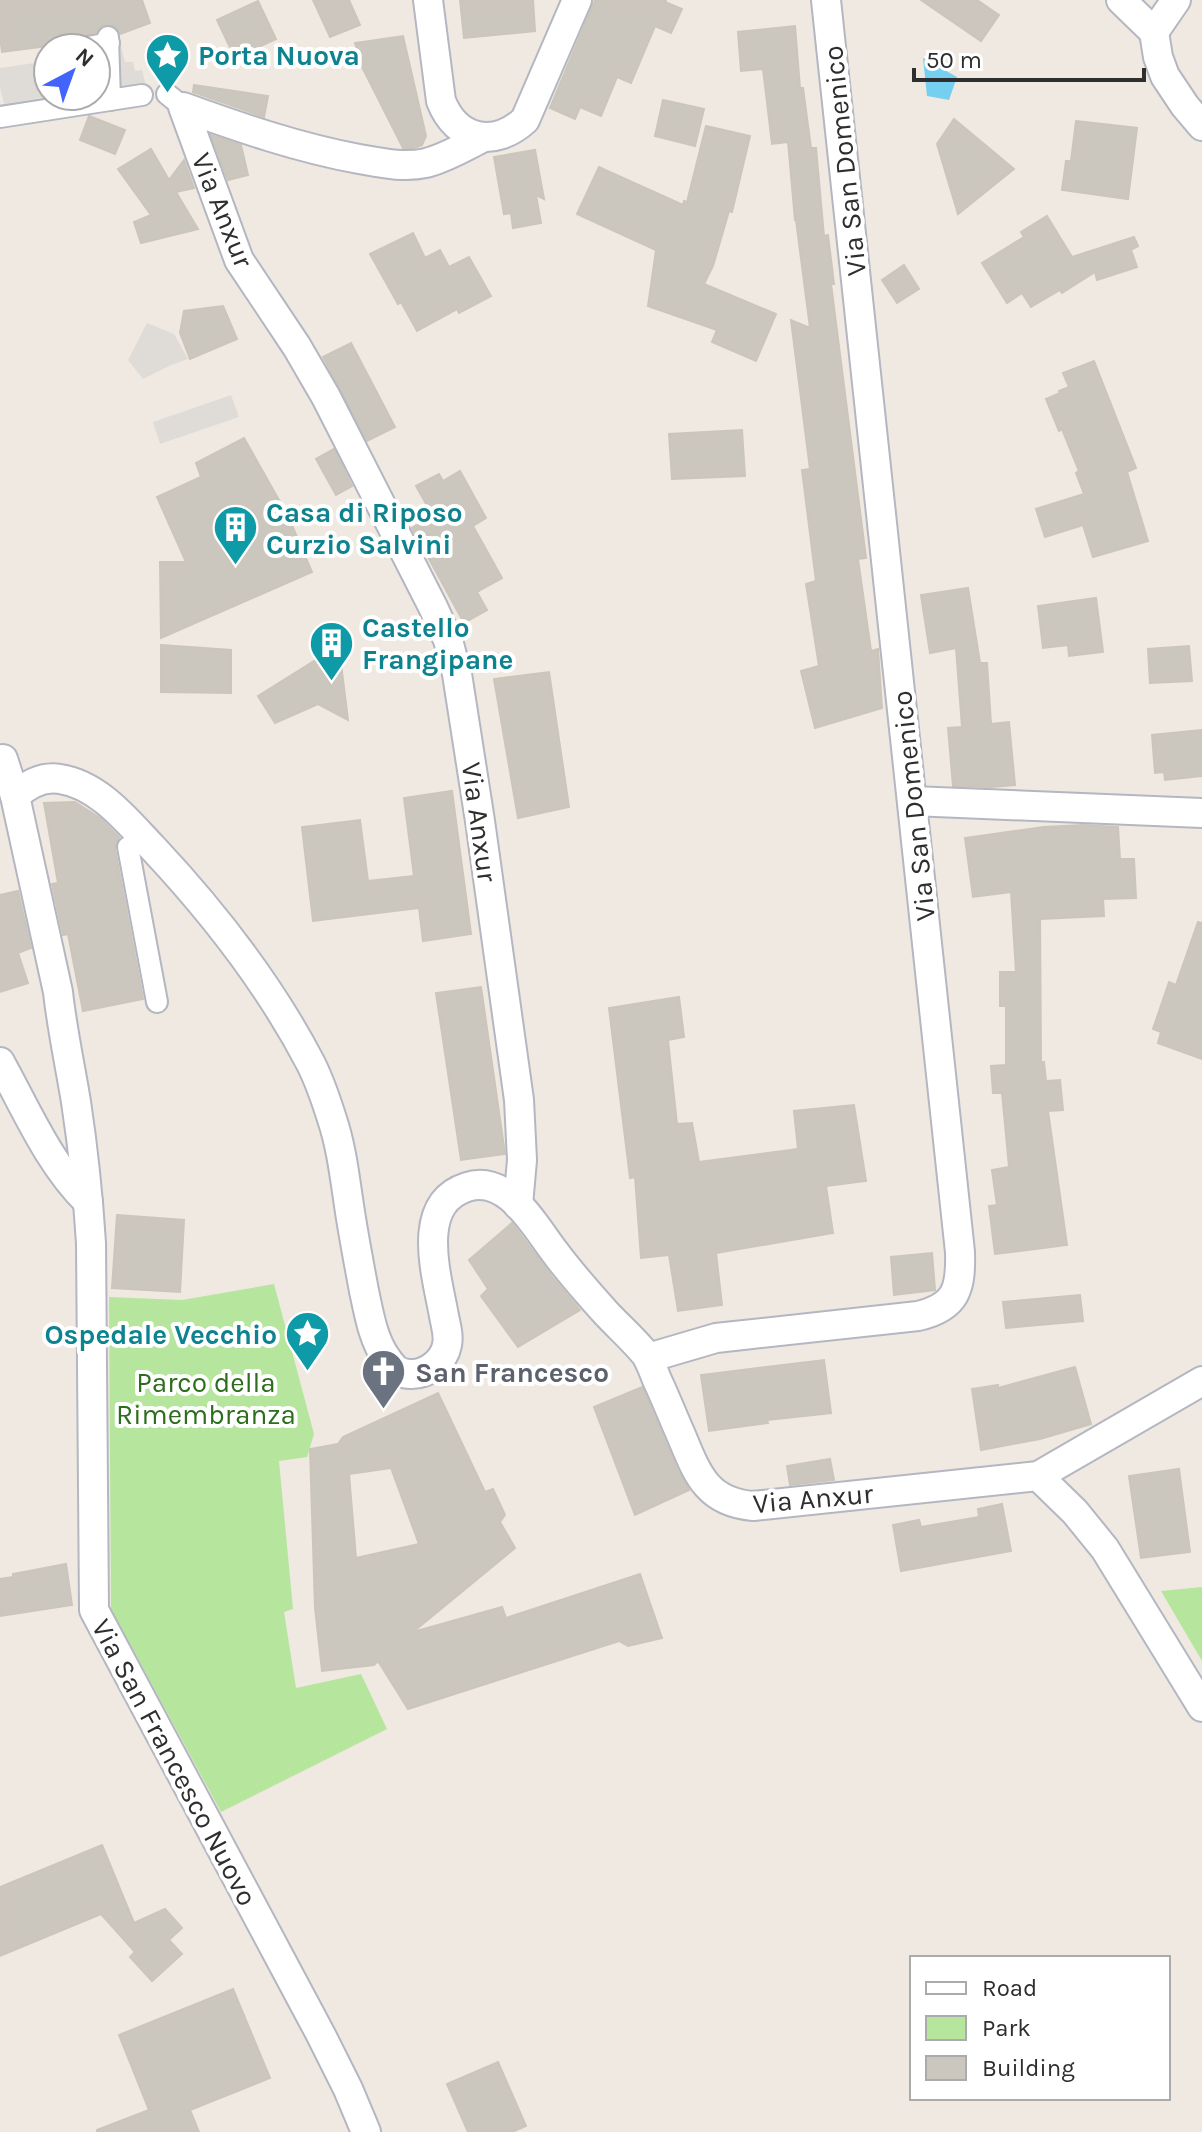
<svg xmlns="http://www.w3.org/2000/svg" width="1202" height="2132" font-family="Karla,sans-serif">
<rect width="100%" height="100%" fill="#efe9e1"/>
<g fill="#b6e59e">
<path d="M274 1284 314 1434 307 1457 279 1461 293 1609 284 1612 296 1688 361 1674 387 1729 221 1812 111 1609 109 1297 182 1300Z"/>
<path d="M1202 1587V1661L1161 1591Z"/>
</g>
<g fill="#dfdcd8">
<path d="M118 34 125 62H133L135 71 142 70 148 94 73 112 69 96H96V48H61V45Z"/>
<path d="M48 61V96H52L4 104 0 87V68Z"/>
<path d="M147 323 174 334 188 359 171 365 143 379 128 360Z"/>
<path d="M231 395 239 417 160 444 153 422Z"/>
</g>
<path fill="#75cff0" d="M923 58 957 77 949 100 927 96Z"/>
<g fill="#cbc7bf" stroke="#cbc5ba" stroke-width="2" fill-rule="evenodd">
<path d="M0 0H142L150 23 120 34 115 26 107 24 101 26 96 32 75 38 71 43 2 52 0 36Z"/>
<path d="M313 0H349L360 25 330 37Z"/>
<path d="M460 0H533L535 31 464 38Z"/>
<path d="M595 0H666L665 2 682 9 671 33 655 26 631 83 617 77 601 116 580 107 575 119 550 108Z"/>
<path d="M921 0H977L999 15 981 41Z"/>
<path d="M258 1 276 39 235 58 217 20Z"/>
<path d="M795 26 800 88H803L811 148H816L824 236 828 235 834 284H831L866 558 858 559 871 651 878 649 882 708 815 728 801 671 819 666 806 584 816 581 802 470 810 469 791 320 810 328 796 220H795L788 142 772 144 763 69 741 71 738 32Z"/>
<path d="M403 36 426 136 422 145 414 148H403L362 67 355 43Z"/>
<path d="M194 85 268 96 264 117 193 92Z"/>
<path d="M663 100 704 109 695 146 655 136Z"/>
<path d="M89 116 125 130 115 154 80 140Z"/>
<path d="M954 119 1014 169 958 214 937 144Z"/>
<path d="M1076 121 1137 128 1128 199 1062 190 1066 161H1071Z"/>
<path d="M706 126 750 136 732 212 729 211 713 266 704 284 776 314 756 361 712 342 717 330 648 306 656 250 577 214 599 167 683 205 684 201 687 202Z"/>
<path d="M211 135 241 145 248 175 228 180Z"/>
<path d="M151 149 169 180 184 160 194 188 176 192 198 229 141 243 134 222 151 215 118 169Z"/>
<path d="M535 150 544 199 536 195 541 223 513 228 511 213 504 214 494 157Z"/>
<path d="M1047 216 1072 257 1134 237 1138 246 1131 250 1137 267 1097 280 1095 272 1062 293 1060 290 1031 307 1022 293 1007 303 982 263 1024 237 1021 232Z"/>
<path d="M413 233 425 258 440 250 449 267 469 257 491 296 459 313 457 309 417 331 401 302 398 304 370 254Z"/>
<path d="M904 265 919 289 897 303 882 280Z"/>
<path d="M223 306 237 339 190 359 180 333 184 311Z"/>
<path d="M351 343 395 427 367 441 323 357Z"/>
<path d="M1094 361 1136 468 1127 472 1148 541 1093 557 1083 525 1045 537 1036 509 1084 494 1076 473 1079 471 1062 429 1059 431 1046 399 1060 393 1059 391 1069 387 1063 373Z"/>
<path d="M742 430 745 476 672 479 669 434Z"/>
<path d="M244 438 288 516 312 572 161 638 160 562H186L157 497 201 477 196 463Z"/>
<path d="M334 449 352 486 336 495 316 459Z"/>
<path d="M460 471 486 518 473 526 502 578 477 592 487 610 464 623 412 528 433 516 416 486 439 474 443 481Z"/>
<path d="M968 588 980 663H987L991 724 1009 722 1015 785 991 787 953 786 948 728 962 727 956 648 930 653 921 595Z"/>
<path d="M1096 598 1103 652 1069 656 1068 645 1043 648 1038 606Z"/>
<path d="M161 645 231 650V693L161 692Z"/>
<path d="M1189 646 1192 681 1150 683 1148 649Z"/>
<path d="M330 651 341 664 348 720 318 704 275 723 258 696Z"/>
<path d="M549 672 569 807 518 818 494 679Z"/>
<path d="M1202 730V776L1165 780 1164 772 1155 773 1152 735Z"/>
<path d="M452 791 471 934 423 941 419 908 313 921 302 827 360 820 368 881 414 876 404 798Z"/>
<path d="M75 802 100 818 119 837 115 849 143 999 83 1011 68 934 63 935 52 884 58 883 44 803Z"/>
<path d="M1083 825 1118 827 1120 859H1134L1136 898 1103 899 1104 916 1040 919 1041 1062H1044L1046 1081 1060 1080 1063 1110 1048 1111 1067 1245 995 1254 989 1206 997 1205 992 1170 1009 1167 1002 1093H993L991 1066 1006 1065V1006H1000V972H1016L1011 892 973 897 965 838 1044 827Z"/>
<path d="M18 891 31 948 18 953 28 983 0 992V895Z"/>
<path d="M1198 922 1202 923V1059L1158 1043 1161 1032 1153 1029 1169 982 1176 985Z"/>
<path d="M481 987 505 1154 461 1160 436 993Z"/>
<path d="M679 997 684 1037 668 1040 677 1124 692 1123 699 1162 798 1149 794 1111 854 1105 866 1181 826 1186 833 1233 716 1253 722 1305 678 1311 669 1255 641 1258 635 1177 630 1178 609 1008Z"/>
<path d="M117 1215 184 1220 180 1292 112 1288Z"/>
<path d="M512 1223 553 1278 580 1310 518 1347 481 1296 488 1289 469 1260Z"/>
<path d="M932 1253 935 1290 894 1295 891 1257Z"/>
<path d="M1080 1295 1083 1321 1006 1328 1003 1302Z"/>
<path d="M824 1360 831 1413 767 1420 768 1423 709 1431 701 1375Z"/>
<path d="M1075 1367 1091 1424 1040 1439 981 1450 972 1389 998 1385V1388Z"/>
<path d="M642 1387 677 1469 689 1490 635 1515 594 1407Z"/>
<path d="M438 1393 485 1492 493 1489 505 1515 500 1522 515 1548 413 1632 502 1607 506 1618 640 1574 662 1638 628 1646 619 1641 408 1709 378 1661 374 1665 322 1671 315 1608 310 1449 338 1444 343 1437ZM391 1468 419 1544 356 1558 349 1474Z"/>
<path d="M830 1459 834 1480 790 1485 787 1466Z"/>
<path d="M1179 1469 1190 1552 1141 1558 1129 1476Z"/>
<path d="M1002 1504 1011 1551 901 1571 893 1525 919 1520 921 1527 979 1517 978 1509Z"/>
<path d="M66 1564 72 1605 0 1616V1579L13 1577V1574Z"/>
<path d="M102 1845 134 1923 165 1909 182 1928 169 1940 182 1954 152 1981 130 1957 135 1952 101 1914 0 1956V1887Z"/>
<path d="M233 1989 270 2078 190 2110 199 2132H97V2130L149 2110 119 2035Z"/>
<path d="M498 2062 526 2126 512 2132H468L447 2084Z"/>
</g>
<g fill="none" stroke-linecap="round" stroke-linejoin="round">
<defs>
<g id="pedestrian">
<path d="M108 37 110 100"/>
<path d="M83 48 109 43"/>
<path d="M167 94 183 107"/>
<path d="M0 117 142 95"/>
<path d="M128 847 157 1002"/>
</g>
<g id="minor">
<path d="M428 0 441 101C457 141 494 148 525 120L577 0"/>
<path d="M1121 0 1154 32 1158 57 1165 76 1185 106 1202 126"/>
<path d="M1154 32 1176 0"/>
<path d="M482 138C464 147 446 158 426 163 404 168 382 163 359 159 299 148 241 128 183 107L239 260 297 347 326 397 433 607 448 640 457 674 480 821 519 1100 522 1160 518 1205"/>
<path d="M3 759 15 796 58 992C62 1029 70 1065 76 1102 83 1148 88 1195 91 1243L94 1610 321 2035 348 2089 366 2132"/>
<path d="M15 796C27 785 43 776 60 779 99 785 127 821 152 847 213 912 270 985 311 1064 320 1082 326 1100 332 1119 342 1149 345 1180 350 1212 354 1238 359 1264 364 1291 369 1314 373 1340 387 1359 393 1368 399 1374 410 1374 427 1375 444 1361 447 1345 449 1336 446 1326 444 1316 437 1276 414 1204 467 1187 507 1174 534 1225 554 1251 570 1273 588 1293 606 1313 619 1327 634 1340 646 1355 651 1363 654 1373 658 1382 666 1399 673 1417 681 1435 697 1473 706 1502 753 1506L1038 1476 1202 1381"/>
<path d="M912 801 1202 813"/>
<path d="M0 1062C26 1109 49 1164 88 1202"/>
<path d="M648 1358 716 1338 918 1316C957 1307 961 1288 960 1252L826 0"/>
<path d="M1038 1476 1075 1512 1105 1549 1202 1707"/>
</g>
</defs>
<use href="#pedestrian" stroke="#b4b7c1" stroke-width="24"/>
<use href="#minor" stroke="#b4b7c1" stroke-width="32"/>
<use href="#pedestrian" stroke="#fff" stroke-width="20"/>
<use href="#minor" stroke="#fff" stroke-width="28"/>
</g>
<defs>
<symbol id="sight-pin" viewBox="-11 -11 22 30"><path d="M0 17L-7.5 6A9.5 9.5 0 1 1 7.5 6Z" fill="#0f9aa8" stroke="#fff"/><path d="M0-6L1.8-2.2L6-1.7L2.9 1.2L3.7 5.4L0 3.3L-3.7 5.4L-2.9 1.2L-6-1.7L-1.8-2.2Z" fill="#fff"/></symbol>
<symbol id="building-pin" viewBox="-11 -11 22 30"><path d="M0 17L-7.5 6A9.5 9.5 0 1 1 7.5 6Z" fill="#0f9aa8" stroke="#fff"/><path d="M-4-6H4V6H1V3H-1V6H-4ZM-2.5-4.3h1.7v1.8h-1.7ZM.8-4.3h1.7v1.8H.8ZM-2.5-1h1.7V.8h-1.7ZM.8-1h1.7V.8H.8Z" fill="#fff"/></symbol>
<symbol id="church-pin" viewBox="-11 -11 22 30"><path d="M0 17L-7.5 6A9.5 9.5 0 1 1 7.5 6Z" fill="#6b7280" stroke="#fff"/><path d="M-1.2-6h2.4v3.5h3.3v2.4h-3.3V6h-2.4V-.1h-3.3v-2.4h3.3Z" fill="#fff"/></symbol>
</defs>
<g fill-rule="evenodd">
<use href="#sight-pin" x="142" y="30" width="51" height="69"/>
<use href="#building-pin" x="210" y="502" width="51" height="69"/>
<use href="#building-pin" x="306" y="618" width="51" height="69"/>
<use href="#sight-pin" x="282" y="1308" width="51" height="69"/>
<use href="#church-pin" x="358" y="1346" width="51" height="69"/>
</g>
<g text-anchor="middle" stroke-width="8" stroke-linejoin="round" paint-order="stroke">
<g font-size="28" font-weight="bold" fill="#0d838f" stroke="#fff" text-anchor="start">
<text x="198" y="65">Porta Nuova</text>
<text x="266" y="522">Casa di Riposo<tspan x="266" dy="32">Curzio Salvini</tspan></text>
<text x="362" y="637">Castello<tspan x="362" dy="32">Frangipane</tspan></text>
<text x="277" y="1344" text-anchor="end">Ospedale Vecchio</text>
</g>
<g font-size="28" fill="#2e2e2e" stroke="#fff">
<text transform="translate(844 161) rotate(-96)" y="10">Via San Domenico</text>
<text transform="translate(223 210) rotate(68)" y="10">Via Anxur</text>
<text transform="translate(913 806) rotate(-96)" y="10">Via San Domenico</text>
<text transform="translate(480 822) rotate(82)" y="10">Via Anxur</text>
<text transform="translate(813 1498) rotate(-5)" y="10">Via Anxur</text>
<text transform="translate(175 1762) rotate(62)" y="10">Via San Francesco Nuovo</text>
</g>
<g font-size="28" font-weight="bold" fill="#5b616d" stroke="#fff" text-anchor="start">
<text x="415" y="1382">San Francesco</text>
</g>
<g font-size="28" fill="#2c6e1b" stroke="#fff">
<text x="206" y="1392">Parco della<tspan x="206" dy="32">Rimembranza</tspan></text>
</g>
</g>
<rect x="910" y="1956" width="260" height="144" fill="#ffffff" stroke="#ababab" stroke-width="2"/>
<rect x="926" y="1982" width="40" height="12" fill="#ffffff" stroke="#ababab" stroke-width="2"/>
<text x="982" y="1996" font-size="24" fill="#2e2e2e">Road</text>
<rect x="926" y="2016" width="40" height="24" fill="#b6e59e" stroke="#ababab" stroke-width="2"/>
<text x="982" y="2036" font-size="24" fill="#2e2e2e">Park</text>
<rect x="926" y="2056" width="40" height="24" fill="#cbc7bf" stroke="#ababab" stroke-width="2"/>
<text x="982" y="2076" font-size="24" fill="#2e2e2e">Building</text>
<g transform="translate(72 72) rotate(41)"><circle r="38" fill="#ffffff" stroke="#ababab" stroke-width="2"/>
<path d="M0-6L14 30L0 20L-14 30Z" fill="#4264fb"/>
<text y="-12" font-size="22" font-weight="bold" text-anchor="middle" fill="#2e2e2e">N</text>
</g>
<path d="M914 68v12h230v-12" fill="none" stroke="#2e2e2e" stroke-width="4"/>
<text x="926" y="68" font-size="24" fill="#2e2e2e" stroke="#ffffff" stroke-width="6" paint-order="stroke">50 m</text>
</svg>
